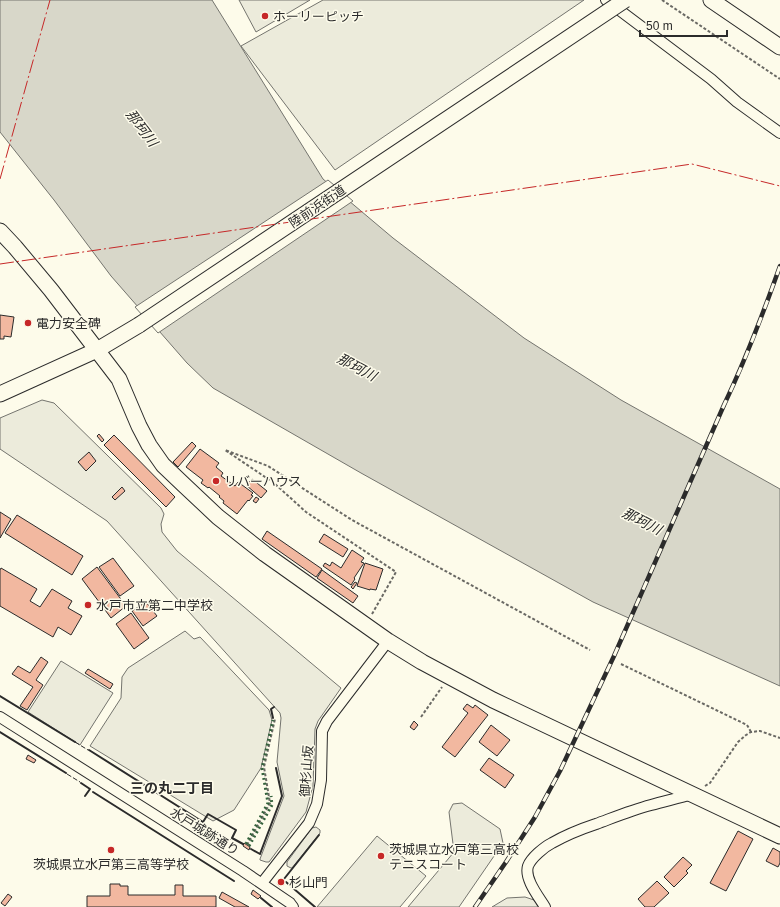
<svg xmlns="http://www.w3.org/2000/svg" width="780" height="907" font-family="Arial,'Noto Sans JP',sans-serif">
<rect width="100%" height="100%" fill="#fdfbea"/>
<g fill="#ecebdb" stroke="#74746e">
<path d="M239 0H310L256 32Z"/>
<path d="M323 0H584L335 170 241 46Z"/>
<path d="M42 400 54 403 161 508 164 514 161 524 162 532 177 551 341 688 318 721 315 729 313 786 306 812 269 862H266L260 860V859L284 796 277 762 281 718 280 713 107 521 0 449V418Z"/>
<path d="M185 631 194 639 200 637 269 710 272 720 261 768 234 810 213 821 90 746 121 698 122 677 128 668Z"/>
<path d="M61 661 113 693 80 745 28 712Z"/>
<path d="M462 803 500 829 503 843 459 907H408L454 852 449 812 453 804Z"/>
<path d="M316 827 320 830V833L292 868H291L287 866V862L312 828Z"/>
<path d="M377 836 426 876 400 907H317Z"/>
<path d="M525 897 534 900 539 907H492L507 898Z"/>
</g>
<path fill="#d8d7c9" stroke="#74746e" d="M0 0H212L323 179 393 238 524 338 621 400 780 489V686L593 602 361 473 213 388 187 363 111 276 54 200 0 132Z"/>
<path fill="#fdfbea" stroke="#74746e" d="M328 180 353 201 158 333 135 307Z"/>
<g fill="#f2b8a0" stroke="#2b2b2b">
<path d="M0 315 14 317 11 337 4 336V339H0Z"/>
<path d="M99 434 104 440 102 442 97 436Z"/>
<path d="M114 435 175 497 166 507 104 445Z"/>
<path d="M192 442 196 446 178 467 173 462Z"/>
<path d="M200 449 219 463 216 467 223 473 221 476 235 486 238 482 253 493 251 495 253 496 249 501 248 500 237 514 223 503 224 501 219 497 220 496 209 487 208 488 201 483 203 480 186 467Z"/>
<path d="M89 452 96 461 86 471 78 462Z"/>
<path d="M252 479 267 491 261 498 246 485Z"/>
<path d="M122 487 125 491 115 500 112 497Z"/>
<path d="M256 497 259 499 256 503 253 501Z"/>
<path d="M0 512 11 519 0 538Z"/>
<path d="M17 515 83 556 72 575 5 533Z"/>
<path d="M267 531 322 569 316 577 262 539Z"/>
<path d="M324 534 348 549 343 557 319 542Z"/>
<path d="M352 550 364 558 361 562 364 563 354 578 355 579 351 585 323 566 325 563 330 566 332 562 341 568Z"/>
<path d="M113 558 134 586 120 596 99 567Z"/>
<path d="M365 563 383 569 376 590 370 589V590L357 586Z"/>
<path d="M97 567 126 606 111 618 82 579Z"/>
<path d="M1 568 37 589 30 601 40 607 52 589 72 601 68 608 82 616 71 635 58 627 53 637 0 606V570Z"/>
<path d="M322 570 358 596 353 603 317 578Z"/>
<path d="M355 582 357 583 353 589 351 587Z"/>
<path d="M146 602 157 616 143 626 132 611Z"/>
<path d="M131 613 149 638 134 649 116 624Z"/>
<path d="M41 657 48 662 36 680 43 685 27 710 20 706 33 687 12 674 18 666 30 673Z"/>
<path d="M88 669 113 684 110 689 85 673Z"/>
<path d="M467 704 473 708 475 705 488 715 455 757 442 747 468 713 463 709Z"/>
<path d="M414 721 418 725 414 730 410 727Z"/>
<path d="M491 725 510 740 497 756 479 742Z"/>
<path d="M28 755 36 760 34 763 26 759Z"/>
<path d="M489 758 514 775 505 788 480 770Z"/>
<path d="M738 831 753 839 726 891 710 883Z"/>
<path d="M244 843 250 847 249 850 243 846Z"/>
<path d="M773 848 780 852V863L778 867 766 861Z"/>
<path d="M683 857 692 865 686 871 688 873 674 887 664 877Z"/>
<path d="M282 878 285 881 280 886 277 884Z"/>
<path d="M657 881 669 893 654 907H645L638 899Z"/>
<path d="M110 884H120V886H128V895H175V885H183V896H216V907H87V896H110Z"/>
<path d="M253 890 261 896 258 899 251 894Z"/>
<path d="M222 892 249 907H235L219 898Z"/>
<path d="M8 894 12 897 5 906 1 903Z"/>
</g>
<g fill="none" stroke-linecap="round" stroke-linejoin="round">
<defs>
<g id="street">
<path d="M606 0 711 79 737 102 780 133"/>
<path d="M0 717 243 871 290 903 293 907"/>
<path d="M262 883 309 823 317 804 321 780 322 731 327 721 388 641"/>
<path d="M545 907C539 897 524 879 528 866 531 858 544 847 552 843 566 835 581 829 596 824 615 817 632 810 651 805 665 801 679 798 692 794"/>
</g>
<g id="secondary">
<path d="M711 0 780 47"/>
<path d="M0 231 15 247 51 290 119 379 139 426 149 445 163 465 184 485 218 517 265 554 388 641 422 662 493 700 780 836"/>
<path d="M0 394 97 350 139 325"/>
</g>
</defs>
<use href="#street" stroke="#2b2b2b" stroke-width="12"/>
<use href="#secondary" stroke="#2b2b2b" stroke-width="17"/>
<g stroke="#6a6964" stroke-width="2" stroke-dasharray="3 2" stroke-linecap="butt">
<path d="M662 0 780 79"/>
<path d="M372 614 396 572 306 512 274 483 225 450 268 466 352 520 590 650"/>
<path d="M621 664 747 725 751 732"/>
<path d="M421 717 442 687"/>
<path d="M705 786 710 783 738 742 746 735 751 732 760 731 780 738"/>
<path d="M247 845 270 803 264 767 275 719"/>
</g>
<use href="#street" stroke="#fdfbea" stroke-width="10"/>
<use href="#secondary" stroke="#fdfbea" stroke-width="15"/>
<defs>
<path id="rail" d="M475 907 506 862 535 817 560 771 614 656 724 405C746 359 763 314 780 266"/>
</defs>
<use href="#rail" stroke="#2b2b2b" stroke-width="4.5"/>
<use href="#rail" stroke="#fdfbea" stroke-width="3" stroke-dasharray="9" stroke-linecap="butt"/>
<defs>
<path id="secondary-bridge" d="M139 325 625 0"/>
</defs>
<use href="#secondary-bridge" stroke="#2b2b2b" stroke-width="17" stroke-linecap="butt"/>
<use href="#secondary-bridge" stroke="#fdfbea" stroke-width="15"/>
<g stroke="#34623c" stroke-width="3" stroke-dasharray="2 3" stroke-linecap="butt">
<path d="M246 844 268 803 262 768 273 720"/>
<path d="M249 846 272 805 271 796"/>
</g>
<g stroke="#2b2b2b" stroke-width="1" stroke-dasharray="5 2" stroke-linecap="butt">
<path d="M75 742 88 750"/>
<path d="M67 774 80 782"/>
<path d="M203 823V824L230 840 231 839"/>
</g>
<g stroke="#2b2b2b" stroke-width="2">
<path d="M0 696 75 742"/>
<path d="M273 718 271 709 274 707"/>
<path d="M0 732 66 773"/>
<path d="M89 750 203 822 208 814 236 830 232 838 243 844"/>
<path d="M81 783 90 789 85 796"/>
<path d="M93 792 234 881"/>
<path d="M251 849 260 854 282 796 276 768"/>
<path d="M284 879 319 835"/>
<path d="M286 882 315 907"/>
<path d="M261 898 272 907"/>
</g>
<g stroke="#c62828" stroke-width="1" stroke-dasharray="14 3 2 3" stroke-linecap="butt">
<path d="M0 179 50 0"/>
<path d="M0 264 692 164 780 186"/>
</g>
</g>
<g fill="#c62828" stroke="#fdfbea" stroke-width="1.5">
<circle cx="265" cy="16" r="4"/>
<circle cx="28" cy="323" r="4"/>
<circle cx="216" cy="481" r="4"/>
<circle cx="88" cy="605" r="4"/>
<circle cx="111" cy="850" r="4"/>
<circle cx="381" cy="856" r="4"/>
<circle cx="281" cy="882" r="4"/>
</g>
<g text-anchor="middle" stroke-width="3" stroke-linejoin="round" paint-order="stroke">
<g font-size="13" fill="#2b2b2b" stroke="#fdfbea" text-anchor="start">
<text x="273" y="21">ホーリーピッチ</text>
<text x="36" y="328">電力安全碑</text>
<text x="224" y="486">リバーハウス</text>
<text x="96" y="610">水戸市立第二中学校</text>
<text x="389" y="854">茨城県立水戸第三高校<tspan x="389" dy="15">テニスコート</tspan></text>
<text x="111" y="869" text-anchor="middle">茨城県立水戸第三高等学校</text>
<text x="289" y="887">杉山門</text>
</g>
<g font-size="13" fill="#2b2b2b" stroke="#fdfbea">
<text transform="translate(317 206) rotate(-34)" y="5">陸前浜街道</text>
<text transform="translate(306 771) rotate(-86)" y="5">御杉山坂</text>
<text transform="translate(205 831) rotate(32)" y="5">水戸城跡通り</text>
</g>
<g font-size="14" font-style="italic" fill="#2b2b2b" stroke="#fdfbea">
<text transform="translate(142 128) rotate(53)" y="5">那珂川</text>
<text transform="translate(357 367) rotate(28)" y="5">那珂川</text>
<text transform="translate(642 521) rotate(27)" y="5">那珂川</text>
</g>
<g font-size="14" font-weight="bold" fill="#2b2b2b" stroke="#fdfbea">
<text x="172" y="793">三の丸二丁目</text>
</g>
</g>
<path d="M640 30v6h87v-6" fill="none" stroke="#2b2b2b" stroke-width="2"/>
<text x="646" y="30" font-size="12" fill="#2b2b2b" stroke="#fdfbea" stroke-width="3" paint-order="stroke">50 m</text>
</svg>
